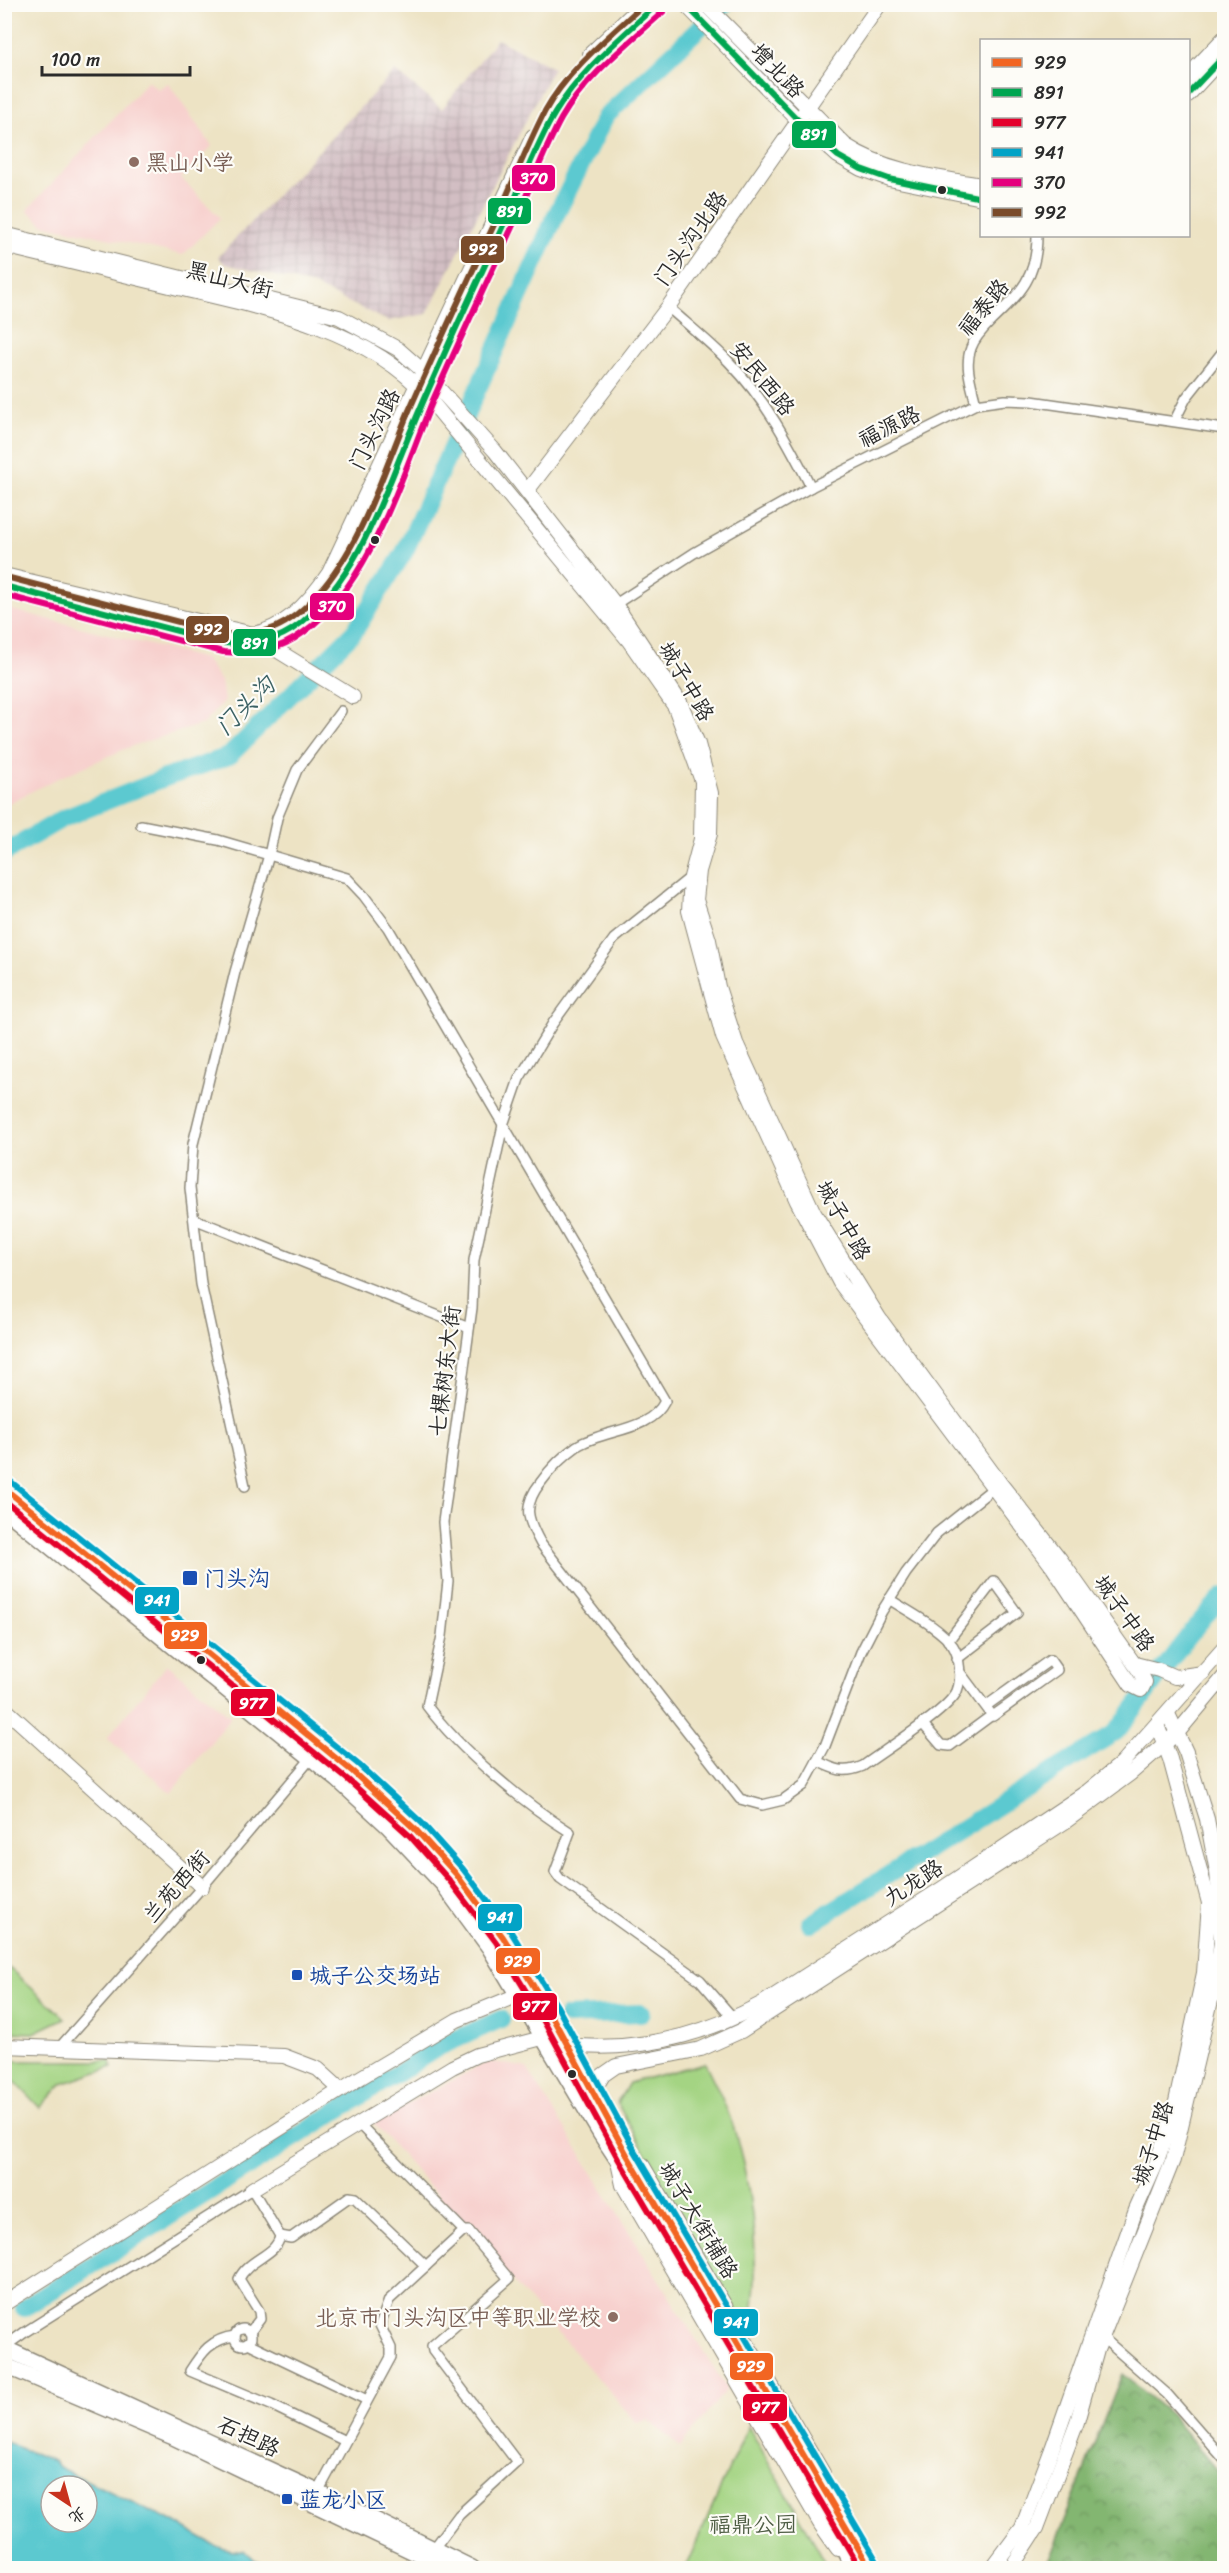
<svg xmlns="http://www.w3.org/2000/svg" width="1229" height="2573" font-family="Sriracha,'LXGW WenKai TC',sans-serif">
<defs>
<pattern id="industrial-grid" width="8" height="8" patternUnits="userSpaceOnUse" patternTransform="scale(1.5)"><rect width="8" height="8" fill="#d2bec3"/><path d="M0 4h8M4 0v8" fill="none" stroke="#b4a3a8"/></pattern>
<pattern id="forest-crowns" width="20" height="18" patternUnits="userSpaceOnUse" patternTransform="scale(1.5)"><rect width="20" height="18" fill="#83b671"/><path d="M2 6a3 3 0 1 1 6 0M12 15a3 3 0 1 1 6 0" fill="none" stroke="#6b945d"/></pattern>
</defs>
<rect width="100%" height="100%" fill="#fdfcf7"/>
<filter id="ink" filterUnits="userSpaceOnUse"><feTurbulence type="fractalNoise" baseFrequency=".0167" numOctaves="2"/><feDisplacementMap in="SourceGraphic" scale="12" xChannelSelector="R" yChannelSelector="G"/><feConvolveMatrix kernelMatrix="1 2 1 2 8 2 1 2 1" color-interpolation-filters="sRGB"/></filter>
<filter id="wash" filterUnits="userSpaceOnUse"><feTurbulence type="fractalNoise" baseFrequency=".008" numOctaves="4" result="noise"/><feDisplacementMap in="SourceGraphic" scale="24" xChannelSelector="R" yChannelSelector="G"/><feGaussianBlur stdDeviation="1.35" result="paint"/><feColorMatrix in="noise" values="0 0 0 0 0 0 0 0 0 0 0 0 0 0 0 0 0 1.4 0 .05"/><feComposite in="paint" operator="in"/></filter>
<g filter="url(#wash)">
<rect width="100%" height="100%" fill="#ede3c4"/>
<g fill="#f7d0cd">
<path d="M148 81 158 89 168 83 212 146 181 178 220 218 183 255 43 224 27 210Z"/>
<path d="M5 608 205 659 221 681 224 701 203 724 132 746 54 780 5 805Z"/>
<path d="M167 1664 231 1717 171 1793 107 1738Z"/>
<path d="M489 2061 527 2068 727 2389 680 2447 648 2420 637 2423 373 2122Z"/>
</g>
<path fill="url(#industrial-grid)" d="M497 39 553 68 427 314 388 321 310 284 225 264 218 257 395 71 442 109Z"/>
<path fill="url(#forest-crowns)" stroke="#57704e" stroke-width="1.5" d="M1122 2374 1171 2415 1224 2479V2568H1042L1050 2557Z"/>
<g fill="#a4d483" stroke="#688057" stroke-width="1.5">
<path d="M8 1967 65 2018 34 2033 5 2032V1971Z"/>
<path d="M5 2061H111L112 2067 62 2084 40 2108 5 2071Z"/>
<path d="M705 2063C717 2087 730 2113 737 2139 754 2200 762 2274 748 2335L617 2103 629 2083Z"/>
<path d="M748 2426 829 2568H685Z"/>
</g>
<path fill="#5bc9d0" stroke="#437a7e" stroke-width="1.5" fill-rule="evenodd" d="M5 2442 54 2461 58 2467 155 2513C183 2522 215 2555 244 2551L255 2560 276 2568H5ZM51 2486H87V2522H51Z"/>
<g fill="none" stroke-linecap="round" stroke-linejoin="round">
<g stroke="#5bc9d0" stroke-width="18">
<path d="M4 853 62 819 162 779 229 756 354 632 405 551 556 215 605 117 725 4"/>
<path d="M810 1924 1116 1732C1153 1687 1183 1636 1224 1596"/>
<path d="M567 2016 641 2013"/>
<path d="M24 2308 439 2047 501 2019"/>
</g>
</g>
</g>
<g filter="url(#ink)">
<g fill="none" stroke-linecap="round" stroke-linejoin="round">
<defs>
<g id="street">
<path d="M668 307C688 325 711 343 730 363 765 399 788 442 811 487"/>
<path d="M976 404C972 386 964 366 971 348 974 339 983 329 990 322 1019 294 1037 279 1037 236"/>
<path d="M1175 420 1186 398 1224 350"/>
<path d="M611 607 694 553 811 487 976 404 1005 400 1031 401 1224 429"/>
<path d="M141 825 218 840 347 878 364 896 388 928 665 1401C650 1432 604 1429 577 1446 563 1456 551 1468 541 1482 522 1506 527 1519 541 1544L740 1799 762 1805 783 1800 804 1785 825 1746 861 1652 882 1611 906 1573 937 1533 996 1486"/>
<path d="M692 876 614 939 553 1023 519 1079 503 1125 474 1260 472 1308 443 1522 448 1581 442 1636 427 1706C461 1751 522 1802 570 1832L555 1872 560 1879 700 1980 734 2019"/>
<path d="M194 1219 469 1328"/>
<path d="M245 1486 201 1284 190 1188 193 1144 235 972 269 855 277 818 297 770 341 711"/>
<path d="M948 1641 994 1581 1017 1613 957 1659"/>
<path d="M959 1671 992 1715 993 1716 1057 1670 1050 1660 986 1706"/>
<path d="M922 1723 941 1745 950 1746 992 1715"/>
<path d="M817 1761C835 1770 844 1774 863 1766 883 1751 948 1711 957 1691 962 1678 960 1657 953 1646 941 1628 907 1611 889 1599"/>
<path d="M59 2048 202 1887 313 1756"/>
<path d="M358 2123 464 2231H469L509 2279 432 2346 433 2351 517 2462 459 2515 432 2551"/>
<path d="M280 2236 291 2238 349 2197 355 2198 426 2266"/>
<circle cx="243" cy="2337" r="8"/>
<path d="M235 2336C211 2339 202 2352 190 2371L271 2405 345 2441"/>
<path d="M1102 2337 1167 2394 1224 2459"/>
<path d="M248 2343 367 2400"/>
<path d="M4 2347 25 2332 252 2189 280 2236C277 2255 248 2259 239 2279L259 2311 260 2319 250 2332"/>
<path d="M318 2492 391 2357V2348L380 2325 389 2300 464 2231"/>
</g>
<g id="secondary">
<path d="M685 4 798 120 838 156 861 169 889 179 982 198"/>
<path d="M705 4 845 145C886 172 934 177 982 185"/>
<path d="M590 54 643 4"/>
<path d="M1188 76 1224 38"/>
<path d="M1188 95 1224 56"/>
<path d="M4 234 339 317 398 349 423 371 495 451 615 604 680 702 698 744 711 793 710 834 699 871 696 900 709 940 718 987 736 1043 814 1213 879 1318 1000 1483 1060 1559 1140 1672 1145 1682 1141 1690 1131 1685 1052 1566 840 1283 797 1201 723 1037 689 911 691 877 701 839 702 781 675 707 629 641 426 395C365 327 258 307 174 287 117 273 61 260 4 246"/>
<path d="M527 491 668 307 880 4"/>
<path d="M4 575 253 634C285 629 311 600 329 573L533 136"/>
<path d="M4 586 224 643 251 645 276 639 300 624 323 602 349 569 366 537 426 395 554 114C583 71 620 39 658 4"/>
<path d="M265 637 275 649 353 697"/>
<path d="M1135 1664 1159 1670 1175 1677 1203 1673"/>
<path d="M4 1708 202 1887"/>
<path d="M567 2045C636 2052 703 2036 763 2003L943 1888 1088 1791 1122 1763 1224 1648"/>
<path d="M4 2046 284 2056 318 2069 341 2090"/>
<path d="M593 2092 603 2075 616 2066 701 2049 741 2031 1066 1821 1131 1773 1178 1732 1224 1677"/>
<path d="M628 2155 643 2166 823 2473"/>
<path d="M618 2162 623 2185 821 2525 838 2549"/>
<path d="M252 2189 452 2067 477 2055 542 2038"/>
<path d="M4 2304 358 2079 457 2020 518 1995"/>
<path d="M992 2568 1022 2528 1052 2449 1136 2209 1156 2164 1174 2111 1204 1973 1209 1903 1170 1759 1157 1725"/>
<path d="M1011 2568 1037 2528 1077 2422 1097 2350 1173 2160 1213 1992 1221 1943V1914L1217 1872 1207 1819 1186 1752 1168 1714"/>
</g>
<g id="primary">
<path d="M4 1488 353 1772 416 1830 456 1874 503 1937 549 2011 627 2155 870 2568"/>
<path d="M4 1509 338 1780 389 1827 443 1884 489 1947 600 2133 633 2183"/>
<path d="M4 2348 318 2492 472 2568"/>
<path d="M4 2365 171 2436 441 2565"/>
<path d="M747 2380 832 2526 853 2568"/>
</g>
</defs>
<use href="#street" stroke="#8c8778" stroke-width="12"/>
<use href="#secondary" stroke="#8c8778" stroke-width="16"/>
<use href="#primary" stroke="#8c8778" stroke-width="18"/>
<use href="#street" stroke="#fff" stroke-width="9"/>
<use href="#secondary" stroke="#fff" stroke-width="14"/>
<use href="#primary" stroke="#fff" stroke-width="15"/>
<defs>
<path id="bus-1" d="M4 1488 353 1772 416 1830 456 1874 503 1937 549 2011 627 2155 870 2568"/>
<g id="bus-2">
<path d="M685 4 798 120 838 156 861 169 889 179 982 198"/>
<path d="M1188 94 1224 56"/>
<path d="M4 586 224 643C254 645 276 643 301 623 360 575 383 496 412 428 441 358 474 290 505 221 521 187 536 144 555 113 580 71 622 37 657 4"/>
</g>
<path id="bus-3" d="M4 1500 347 1779 410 1836 449 1880 496 1942 541 2016 619 2160 860 2568"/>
<path id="bus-4" d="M10 1481 359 1765 422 1823 463 1869 511 1932 557 2006 635 2151 878 2563"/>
<path id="bus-5" d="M4 595 223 652C256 654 277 652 304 632 371 584 402 474 433 400 459 341 487 282 514 223 530 189 543 152 561 119 585 77 629 43 664 11"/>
<path id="bus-6" d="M6 577 225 634C266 637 289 626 317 595 362 545 382 475 408 413 435 351 464 289 493 227 510 189 526 148 545 111 568 69 610 36 644 4"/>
</defs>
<use href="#bus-1" stroke="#fdfcf7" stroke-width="10"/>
<use href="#bus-2" stroke="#fdfcf7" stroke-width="10"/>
<use href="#bus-3" stroke="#fdfcf7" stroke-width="10"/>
<use href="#bus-4" stroke="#fdfcf7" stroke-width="10"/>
<use href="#bus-5" stroke="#fdfcf7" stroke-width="10"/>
<use href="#bus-6" stroke="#fdfcf7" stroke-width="10"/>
<use href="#bus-1" stroke="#f26522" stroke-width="6"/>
<use href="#bus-2" stroke="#00a651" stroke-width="6"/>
<use href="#bus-3" stroke="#e4002b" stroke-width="6"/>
<use href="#bus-4" stroke="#02a3c6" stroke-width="6"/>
<use href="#bus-5" stroke="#e5007d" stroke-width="6"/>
<use href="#bus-6" stroke="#7a4b2a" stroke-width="6"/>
</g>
</g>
<g fill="#8d6e63" stroke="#fdfcf7" stroke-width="2">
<circle cx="134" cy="162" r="6"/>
<circle cx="613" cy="2317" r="6"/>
</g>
<g fill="#2b2b2b" stroke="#fdfcf7" stroke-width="2">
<circle cx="942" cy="190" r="5"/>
<circle cx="375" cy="540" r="5"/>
<circle cx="201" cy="1660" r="5"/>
<circle cx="572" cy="2074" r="5"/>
</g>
<g fill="#1a4fb4" stroke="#fdfcf7" stroke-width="2">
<rect x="182" y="1570" width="16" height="16" rx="3"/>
<rect x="291" y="1969" width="12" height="12" rx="3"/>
<rect x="281" y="2493" width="12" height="12" rx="3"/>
</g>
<g text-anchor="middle" stroke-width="4.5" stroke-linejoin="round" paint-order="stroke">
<g font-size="22" fill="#2b2b2b" stroke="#fdfcf7">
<text transform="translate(778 70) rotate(46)" y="8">增北路</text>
<text transform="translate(690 238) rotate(-55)" y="8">门头沟北路</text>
<text transform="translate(230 279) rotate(14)" y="8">黑山大街</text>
<text transform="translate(983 307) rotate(-51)" y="8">福泰路</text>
<text transform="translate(763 378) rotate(51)" y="8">安民西路</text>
<text transform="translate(889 426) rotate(-27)" y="8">福源路</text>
<text transform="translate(374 429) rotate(-64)" y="8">门头沟路</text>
<text transform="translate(687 681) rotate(60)" y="8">城子中路</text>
<text transform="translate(844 1220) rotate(61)" y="8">城子中路</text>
<text transform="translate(444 1371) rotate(-83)" y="8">七棵树东大街</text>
<text transform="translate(1125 1613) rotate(55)" y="8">城子中路</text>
<text transform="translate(913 1882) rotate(-33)" y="8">九龙路</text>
<text transform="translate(176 1886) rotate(-49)" y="8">兰苑西街</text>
<text transform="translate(1152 2143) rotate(-72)" y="8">城子中路</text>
<text transform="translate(699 2220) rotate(59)" y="8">城子大街辅路</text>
<text transform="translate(249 2436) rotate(25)" y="8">石担路</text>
</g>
<g font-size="22" fill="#785e54" stroke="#fdfcf7" text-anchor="start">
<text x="146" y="170">黑山小学</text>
<text x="601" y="2325" text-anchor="end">北京市门头沟区中等职业学校</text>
</g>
<g font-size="22" fill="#164399" stroke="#fdfcf7" text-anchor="start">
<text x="204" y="1586">门头沟</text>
<text x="309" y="1983">城子公交场站</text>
<text x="299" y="2507">蓝龙小区</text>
</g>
<g font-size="22" fill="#4f5e45" stroke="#fdfcf7">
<text x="753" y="2532">福鼎公园</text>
</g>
<g font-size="24" font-style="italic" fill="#3c6265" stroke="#fdfcf7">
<text transform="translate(245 706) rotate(-44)" y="8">门头沟</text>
</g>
</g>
<g stroke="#fdfcf7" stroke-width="2">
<rect x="791" y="120" width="46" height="29" rx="6" fill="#00a651"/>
<rect x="511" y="164" width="45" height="28" rx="6" fill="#e5007d"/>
<rect x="487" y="197" width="45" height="28" rx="6" fill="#00a651"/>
<rect x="460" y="235" width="45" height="29" rx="6" fill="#7a4b2a"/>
<rect x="309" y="592" width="46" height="29" rx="6" fill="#e5007d"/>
<rect x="185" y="615" width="45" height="29" rx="6" fill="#7a4b2a"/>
<rect x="232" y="628" width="45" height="29" rx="6" fill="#00a651"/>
<rect x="134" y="1586" width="46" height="29" rx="6" fill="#02a3c6"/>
<rect x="163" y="1621" width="45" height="29" rx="6" fill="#f26522"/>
<rect x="230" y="1688" width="46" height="29" rx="6" fill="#e4002b"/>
<rect x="477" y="1903" width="46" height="29" rx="6" fill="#02a3c6"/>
<rect x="495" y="1947" width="46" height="28" rx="6" fill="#f26522"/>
<rect x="512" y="1992" width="46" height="29" rx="6" fill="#e4002b"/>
<rect x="713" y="2308" width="46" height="29" rx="6" fill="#02a3c6"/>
<rect x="729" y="2352" width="45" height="29" rx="6" fill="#f26522"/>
<rect x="742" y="2393" width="46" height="29" rx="6" fill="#e4002b"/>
</g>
<g font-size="16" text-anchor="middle" font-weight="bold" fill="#fff">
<text x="814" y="140">891</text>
<text x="534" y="184">370</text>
<text x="510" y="217">891</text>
<text x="483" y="255">992</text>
<text x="332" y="612">370</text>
<text x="208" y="635">992</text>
<text x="255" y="649">891</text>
<text x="157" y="1606">941</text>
<text x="185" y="1641">929</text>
<text x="253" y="1709">977</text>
<text x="500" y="1923">941</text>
<text x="518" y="1967">929</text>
<text x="535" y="2012">977</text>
<text x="736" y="2328">941</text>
<text x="751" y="2372">929</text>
<text x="765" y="2413">977</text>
</g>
<rect width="1229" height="2573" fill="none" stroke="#fdfcf7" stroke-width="24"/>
<rect x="980" y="39" width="210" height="198" fill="#fdfcf7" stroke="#a9a8a5" stroke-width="1.5"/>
<rect x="992" y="58" width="30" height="9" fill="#f26522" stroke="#a9a8a5" stroke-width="1.5"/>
<text x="1034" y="69" font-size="18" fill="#2b2b2b">929</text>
<rect x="992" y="88" width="30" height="9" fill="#00a651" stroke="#a9a8a5" stroke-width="1.5"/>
<text x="1034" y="99" font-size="18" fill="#2b2b2b">891</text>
<rect x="992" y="118" width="30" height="9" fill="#e4002b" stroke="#a9a8a5" stroke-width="1.5"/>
<text x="1034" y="129" font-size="18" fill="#2b2b2b">977</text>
<rect x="992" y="148" width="30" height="9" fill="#02a3c6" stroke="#a9a8a5" stroke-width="1.5"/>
<text x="1034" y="159" font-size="18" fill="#2b2b2b">941</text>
<rect x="992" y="178" width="30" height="9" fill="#e5007d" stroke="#a9a8a5" stroke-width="1.5"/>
<text x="1034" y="189" font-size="18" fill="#2b2b2b">370</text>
<rect x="992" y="208" width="30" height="9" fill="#7a4b2a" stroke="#a9a8a5" stroke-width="1.5"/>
<text x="1034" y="219" font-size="18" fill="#2b2b2b">992</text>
<g transform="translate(69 2504) rotate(144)"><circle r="28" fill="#fdfcf7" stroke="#a9a8a5" stroke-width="1.5"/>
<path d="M0-4.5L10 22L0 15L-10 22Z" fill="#c8321e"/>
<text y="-9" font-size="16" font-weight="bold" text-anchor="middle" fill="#2b2b2b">北</text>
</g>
<path d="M42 66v9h148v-9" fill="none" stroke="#2b2b2b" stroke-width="3"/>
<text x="51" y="66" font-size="18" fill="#2b2b2b" stroke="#fdfcf7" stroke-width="4.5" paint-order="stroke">100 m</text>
</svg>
